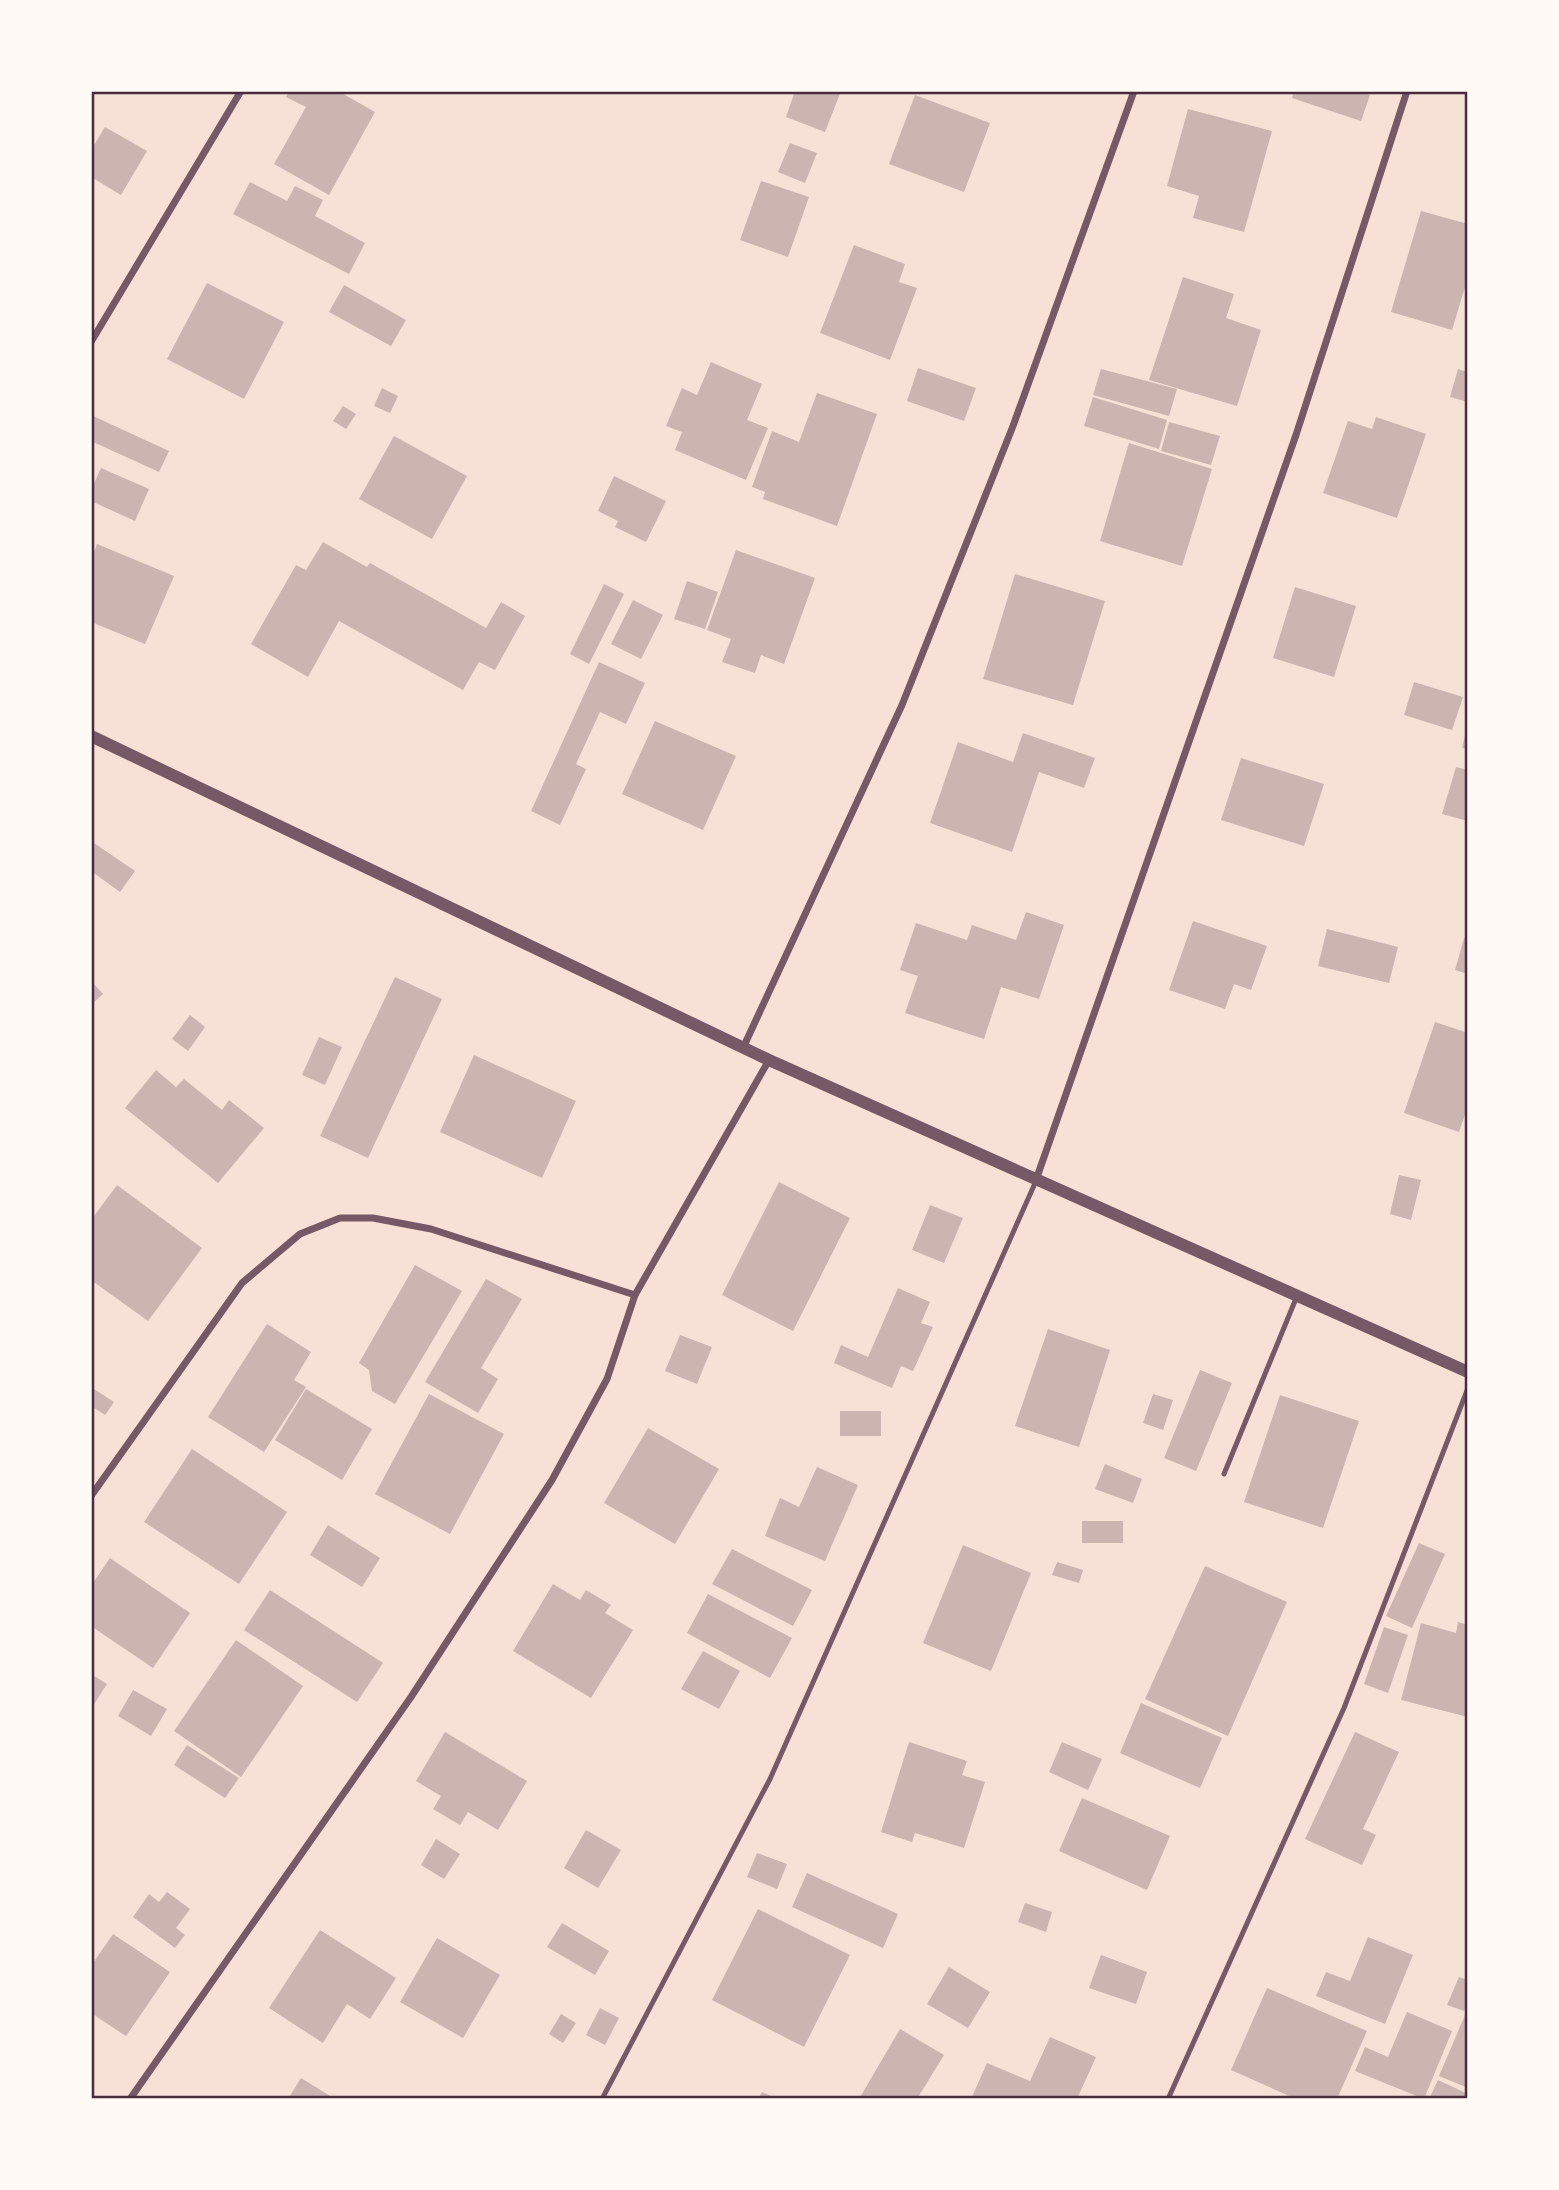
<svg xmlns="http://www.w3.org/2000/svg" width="1559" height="2190" font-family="'Fira Sans',sans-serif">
<rect width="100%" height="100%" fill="#f7e1d7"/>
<g fill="#ccb4b1">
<path d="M289 91H338L375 112 329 195 274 164 306 107 286 97Z"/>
<path d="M795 91H841L825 132 786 117Z"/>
<path d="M1294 91H1358L1370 95 1361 121 1292 98Z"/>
<path d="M915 95 990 123 964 192 889 164Z"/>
<path d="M1188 109 1272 131 1244 232 1193 218 1199 196 1167 186Z"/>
<path d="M105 127 147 151 121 195 91 177V150Z"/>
<path d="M790 143 817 153 805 183 778 172Z"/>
<path d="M761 181 809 197 788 257 740 240Z"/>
<path d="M250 182 287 201 295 186 323 200 315 216 365 243 349 274 233 214Z"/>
<path d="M1421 211 1468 224V277L1452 330 1391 312Z"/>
<path d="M854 245 905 264 899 282 917 288 890 360 820 333Z"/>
<path d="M1183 277 1234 294 1226 318 1261 330 1237 406 1149 380Z"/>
<path d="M207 283 284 322 244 399 167 359Z"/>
<path d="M344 285 406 320 391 346 329 312Z"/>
<path d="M711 362 762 384 747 420 768 428 746 480 675 450 682 432 666 426 682 388 697 395Z"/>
<path d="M918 368 976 388 964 421 907 401Z"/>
<path d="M1101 369 1177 389 1169 416 1093 395Z"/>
<path d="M1458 369 1468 372V402L1450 397Z"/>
<path d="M382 388 398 396 390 413 374 406Z"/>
<path d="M817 393 877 414 837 526 763 499 765 492 752 487 772 431 799 442Z"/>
<path d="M1093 397 1167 420 1159 449 1084 426Z"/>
<path d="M343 406 356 414 346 429 333 421Z"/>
<path d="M91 415 169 451 159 472 91 441Z"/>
<path d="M1376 417 1426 434 1397 518 1323 493 1348 421 1372 429Z"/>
<path d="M1169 422 1220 436 1211 465 1161 451Z"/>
<path d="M394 436 467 476 432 539 359 499Z"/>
<path d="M1129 443 1212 469 1182 566 1100 541Z"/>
<path d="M101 468 149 489 135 521 91 501V490Z"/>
<path d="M614 476 666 501 646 542 615 527 618 521 598 511Z"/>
<path d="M323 542 367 567 370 563 486 628 501 602 525 616 495 670 479 662 463 690 339 621 308 677 251 644 296 565 306 570Z"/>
<path d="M97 544 174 576 145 644 91 622V560Z"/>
<path d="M736 550 815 578 784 664 761 655 755 673 722 662 731 639 707 630Z"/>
<path d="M1015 574 1105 601 1073 705 983 679Z"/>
<path d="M687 581 718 592 705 629 674 619Z"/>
<path d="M604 584 624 594 589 664 570 654Z"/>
<path d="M1295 587 1356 606 1334 677 1273 658Z"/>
<path d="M633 600 663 615 641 659 611 644Z"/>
<path d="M599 662 645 683 626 724 600 712 576 764 586 769 560 825 531 811Z"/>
<path d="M1414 682 1463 697 1452 730 1404 715Z"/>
<path d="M655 721 736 756 703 830 622 794Z"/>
<path d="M1467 726H1468V749L1462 748Z"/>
<path d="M1023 733 1095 758 1084 788 1039 772 1012 852 930 823 958 742 1013 762Z"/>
<path d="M1241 758 1324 784 1304 846 1221 820Z"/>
<path d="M1456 767 1468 770V821L1442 814Z"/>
<path d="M91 841 135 871 120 892 91 871Z"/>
<path d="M1026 912 1064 925 1039 999 1001 987 984 1039 905 1013 918 976 900 970 916 923 967 940 972 925 1016 940Z"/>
<path d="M1193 921 1267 946 1251 990 1234 984 1225 1009 1169 990Z"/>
<path d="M1327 929 1398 947 1389 983 1318 966Z"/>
<path d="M1464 938 1468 939V974L1455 970Z"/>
<path d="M395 977 442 999 368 1158 320 1136Z"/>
<path d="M91 981 103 994 91 1005Z"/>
<path d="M190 1015 205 1027 188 1051 172 1039Z"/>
<path d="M1435 1022 1468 1033V1062L1465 1072 1468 1073V1106L1459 1132 1404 1113Z"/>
<path d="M319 1037 342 1047 325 1085 302 1075Z"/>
<path d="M474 1055 576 1101 542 1178 440 1132Z"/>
<path d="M156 1070 176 1087 184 1079 222 1110 229 1100 264 1128 218 1183 125 1108Z"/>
<path d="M1399 1175 1421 1180 1411 1220 1390 1214Z"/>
<path d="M779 1182 850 1218 793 1331 722 1295Z"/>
<path d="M117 1185 202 1248 148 1321 91 1280V1220Z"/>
<path d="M930 1205 963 1218 944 1263 912 1250Z"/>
<path d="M415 1265 462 1291 395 1404 372 1391 369 1370 359 1363Z"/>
<path d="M486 1279 522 1299 481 1368 498 1379 478 1413 425 1382Z"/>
<path d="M898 1288 930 1302 921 1323 933 1327 913 1371 901 1366 892 1388 834 1363 841 1345 868 1357Z"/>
<path d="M267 1324 311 1352 294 1380 306 1387 264 1452 208 1417Z"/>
<path d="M1048 1329 1110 1350 1079 1447 1015 1426Z"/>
<path d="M680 1335 712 1347 697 1384 665 1371Z"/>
<path d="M1200 1370 1232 1383 1196 1471 1164 1458Z"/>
<path d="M91 1387 114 1402 105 1415 91 1406Z"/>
<path d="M306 1389 372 1429 342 1480 275 1440Z"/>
<path d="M429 1394 504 1434 450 1534 375 1494Z"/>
<path d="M1153 1394 1173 1400 1163 1430 1143 1423Z"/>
<path d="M1280 1395 1359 1421 1323 1528 1244 1502Z"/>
<rect x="840" y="1411" width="41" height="25"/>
<path d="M648 1428 719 1469 675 1544 604 1503Z"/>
<path d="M192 1449 287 1512 239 1584 144 1522Z"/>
<path d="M1105 1464 1142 1479 1133 1503 1095 1489Z"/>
<path d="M817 1467 858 1485 825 1561 765 1536 780 1498 799 1507Z"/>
<rect x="1082" y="1521" width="41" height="22"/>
<path d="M328 1525 380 1558 362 1587 310 1555Z"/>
<path d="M1419 1543 1445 1554 1412 1628 1386 1616Z"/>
<path d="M963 1545 1031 1573 991 1671 923 1643Z"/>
<path d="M732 1549 812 1590 793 1626 712 1584Z"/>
<path d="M110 1558 190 1613 153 1668 91 1626V1586Z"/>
<path d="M1057 1562 1083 1570 1079 1583 1052 1575Z"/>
<path d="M1205 1566 1287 1602 1228 1736 1145 1699Z"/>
<path d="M553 1584 580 1600 586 1590 611 1605 605 1613 633 1630 591 1698 513 1651Z"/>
<path d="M270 1590 383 1663 357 1702 244 1630Z"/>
<path d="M708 1594 792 1638 770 1678 687 1633Z"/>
<path d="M1458 1622 1468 1625V1717L1401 1700 1421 1623 1456 1633Z"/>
<path d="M1384 1627 1408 1635 1388 1693 1364 1684Z"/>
<path d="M236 1640 303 1686 241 1777 174 1731Z"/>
<path d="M703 1651 740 1671 719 1709 681 1689Z"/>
<path d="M91 1674 107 1684 91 1709Z"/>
<path d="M133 1690 167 1709 151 1736 118 1716Z"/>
<path d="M1141 1703 1222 1738 1200 1788 1120 1753Z"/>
<path d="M445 1732 527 1781 498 1830 468 1812 460 1825 433 1809 441 1796 416 1781Z"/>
<path d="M1355 1732 1399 1752 1363 1829 1376 1835 1362 1865 1305 1839Z"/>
<path d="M909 1742 967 1761 962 1775 985 1782 964 1848 915 1833 912 1842 881 1832Z"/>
<path d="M1062 1742 1102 1759 1088 1790 1049 1772Z"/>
<path d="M187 1745 239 1778 225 1798 174 1765Z"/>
<path d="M1082 1798 1170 1836 1147 1890 1059 1851Z"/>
<path d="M586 1830 621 1850 598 1888 564 1868Z"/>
<path d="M436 1839 460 1854 444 1879 421 1865Z"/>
<path d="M757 1853 787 1864 777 1889 747 1877Z"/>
<path d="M807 1873 898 1914 883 1948 792 1907Z"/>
<path d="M167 1892 190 1909 176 1928 185 1935 175 1948 133 1917 149 1894 159 1902Z"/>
<path d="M1025 1903 1052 1912 1046 1932 1018 1922Z"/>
<path d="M758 1909 850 1955 804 2047 712 2000Z"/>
<path d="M562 1923 609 1951 595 1975 547 1947Z"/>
<path d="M320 1930 396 1978 370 2019 347 2004 323 2043 269 2008Z"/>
<path d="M113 1934 170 1972 126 2036 91 2013V1966Z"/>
<path d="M1368 1937 1413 1955 1385 2024 1316 1996 1326 1972 1350 1981Z"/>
<path d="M437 1938 500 1975 463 2038 400 2002Z"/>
<path d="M1101 1955 1147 1972 1136 2004 1089 1988Z"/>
<path d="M949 1967 990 1992 968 2028 927 2004Z"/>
<path d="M1459 1977 1468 1980V2002L1464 2011 1447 2005Z"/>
<path d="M1267 1988 1367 2031 1337 2099H1296L1231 2070Z"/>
<path d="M600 2008 619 2018 605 2045 586 2035Z"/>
<path d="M1468 2008V2088L1439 2076Z"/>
<path d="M1407 2012 1452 2031 1424 2099 1355 2071 1365 2047 1388 2057Z"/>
<path d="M561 2014 576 2023 563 2043 549 2034Z"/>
<path d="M900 2029 944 2055 917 2099H859Z"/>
<path d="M1050 2037 1096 2057 1077 2099H971L987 2063 1030 2081Z"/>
<path d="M301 2078 335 2099H288Z"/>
<path d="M1438 2080 1468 2094V2099H1429Z"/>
<path d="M762 2092 778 2099H758Z"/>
</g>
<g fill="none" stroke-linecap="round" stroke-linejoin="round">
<g stroke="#755966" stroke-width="5">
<path d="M1224 1474 1297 1296"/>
<path d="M602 2099 770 1779 1036 1181"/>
<path d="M1168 2099 1344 1708 1468 1388"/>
</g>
<g stroke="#755966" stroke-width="7">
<path d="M91 342 241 91"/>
<path d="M743 1048 902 705 1013 426 1134 91"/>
<path d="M1036 1180 1296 435 1407 91"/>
<path d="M91 1496 242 1283 300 1234 340 1218H373L431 1229 635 1295"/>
<path d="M130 2099 411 1697 552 1480 607 1379 635 1295 769 1060"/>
</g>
<path stroke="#755966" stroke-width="12" d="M91 736 769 1060 1468 1372"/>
</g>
<rect width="1559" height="2190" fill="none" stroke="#fffaf5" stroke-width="186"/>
<rect x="93" y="93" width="1373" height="2004" fill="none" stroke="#4a2c40" stroke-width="2.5"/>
</svg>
